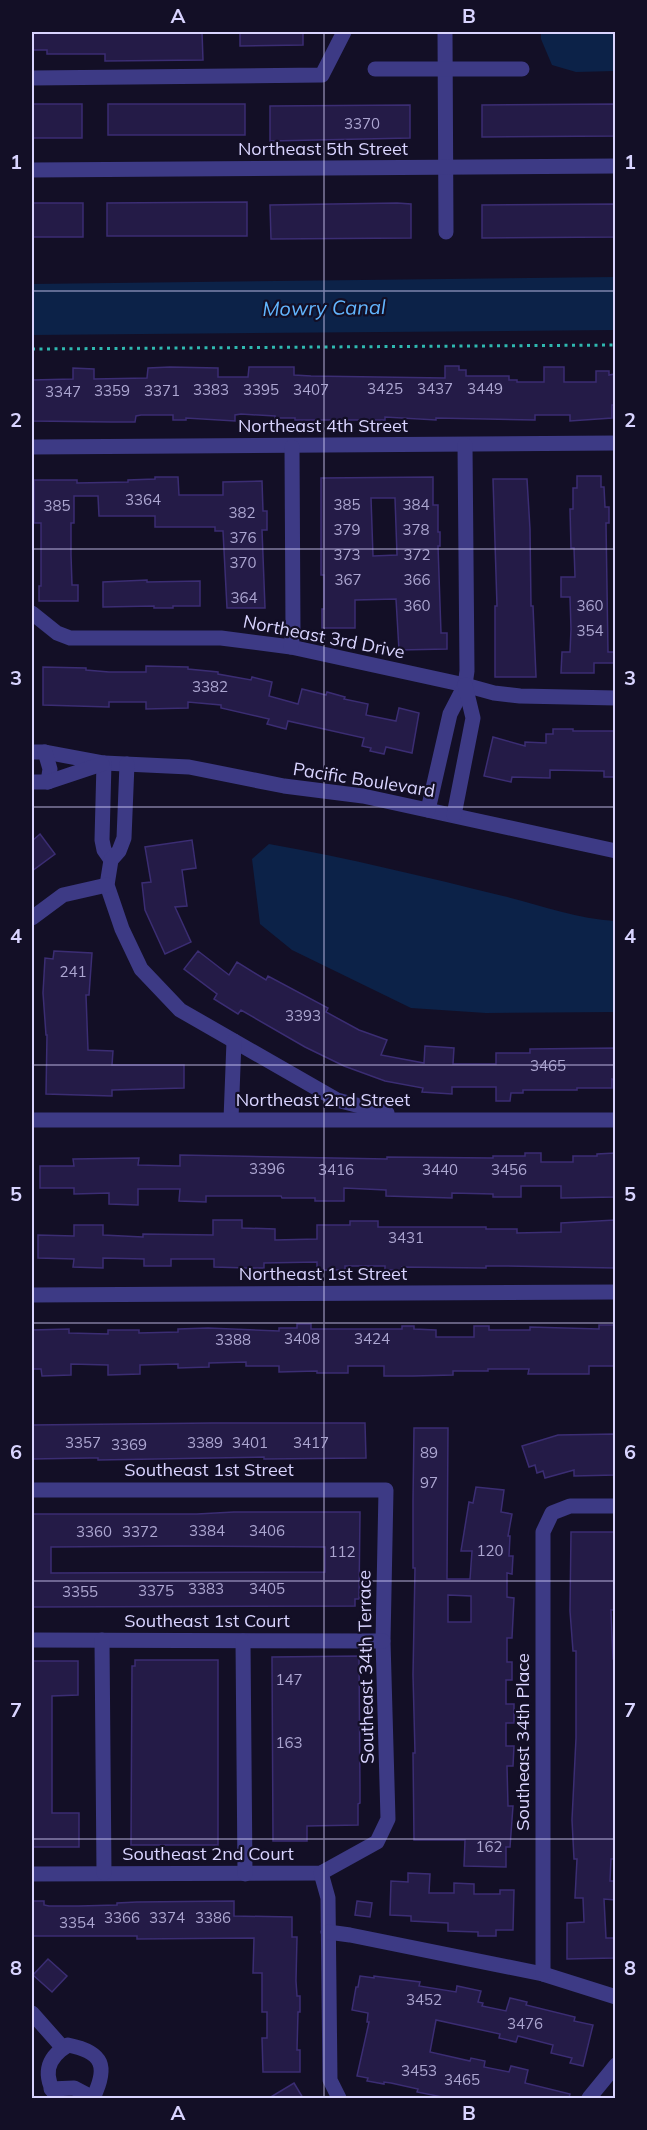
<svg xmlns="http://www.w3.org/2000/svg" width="647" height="2130" font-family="Mulish,sans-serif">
<rect width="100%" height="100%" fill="#130f26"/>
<g fill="#0c2248">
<path d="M541 32H615V71L576 72 552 65 541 39Z"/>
<path d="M615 277V330L32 335V284Z"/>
<path d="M269 844C348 858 426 877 503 896 540 905 577 919 615 921V1012L486 1013 411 1008 292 950 260 924 252 859Z"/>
</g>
<g fill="#241b47" stroke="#3b2d73" stroke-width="1.5" fill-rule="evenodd">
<path d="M32 32H202L203 60 105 61V54H47V50H32Z"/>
<path d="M240 32H303V45L240 46Z"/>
<rect x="32" y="104" width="50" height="34"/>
<rect x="108" y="104" width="137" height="31"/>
<path d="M615 104V136L482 137V105Z"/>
<path d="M410 105V138L270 141V106Z"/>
<path d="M247 202V236H107V203Z"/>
<rect x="32" y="203" width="51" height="34"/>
<path d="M397 203 411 204V238L271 239 270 205Z"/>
<path d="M615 204V237L482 238V205Z"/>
<path d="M445 366H459V370H466V376H509V380H517V382H544V367H564V382H596V371H609V375L615 374V405H612V418L570 421V415H535V420L436 418V420L385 417V420H295V418H275V416L241 414 235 415V421L186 418V420H173V415H141L136 416 135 422H112L33 421 32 416V380L73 379V368L94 369V379L147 378 148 368 170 367 218 368V377H248L249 367H294V375L311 376 445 378Z"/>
<path d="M577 476H601V487H604L605 507H609V523H606L608 652H615V663H594V673H561L562 652H570L571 629 570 597H561V577H575L574 548H571L570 509H573V488H577Z"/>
<path d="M155 477H178L179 495H223V482L262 481 263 511H267V530H262L265 608H227L223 531H215V527H155V516H99L98 496H74V523H71V555L72 585H78V601H39V586H41V523H34V480H77V483L128 482V480L155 479Z"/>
<path d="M433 477V505H438V532H440V546H438L441 633H447V649L399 650 396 599 355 600V628H322V609H324V575H321V478ZM371 498H395L397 555 373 556Z"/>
<path d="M493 479H527L530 529 531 606H533L536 677H495V606H497Z"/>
<path d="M147 580V582L200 581V606H173V608H154V606L103 607V582Z"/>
<path d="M146 666 188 667V669L218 672V674L251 680 252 677 272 682 269 696 298 704 302 689 326 695 327 692 345 697 344 699 368 704 366 715 396 721 399 708 419 713 412 753 386 747 384 754 370 751 371 748 362 746 364 738 288 721 286 729 267 724 269 719 221 708V705L188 702V708L146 709V702H109V707L43 705V667L86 668V670L109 672H146Z"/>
<path d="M553 729H573V731H615V777H604V771L550 770V778L512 777 511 782 484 776 493 737 525 746V742L546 743V734H553Z"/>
<path d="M40 834 55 854 32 871V841Z"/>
<path d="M192 840 196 868 182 870 187 906 175 907 191 942 165 954 145 910 142 883 151 882 145 847Z"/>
<path d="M54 951 92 953 89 995H86L88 1050 113 1051 112 1065H184V1088L112 1090V1096L46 1094 47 1035H46L43 993 45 958 53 959Z"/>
<path d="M198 951 229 975 237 962 266 980 268 976 328 1008 326 1012 359 1030 387 1040 381 1055 424 1063 425 1046 454 1048 453 1064H496V1053H530V1049L615 1048V1080L612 1079V1088H577V1090H523V1093H511L510 1101H496V1087H452V1094L422 1092 423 1088 385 1081 344 1066 305 1047 241 1010 238 1014 214 999 217 994 184 969Z"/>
<path d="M525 1153H541V1162H573V1156H597V1154L615 1153V1197L561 1198V1186H521V1197H493V1194L452 1193V1198L386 1196V1190L344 1188V1201H315V1198H282L281 1196H206V1202L179 1201 180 1189H138V1205L109 1204V1193L74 1194V1188H40V1166H74L73 1159 139 1158 138 1165 180 1166V1155L387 1159V1157L493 1158V1156H525Z"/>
<path d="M213 1220H242V1228L275 1229V1240L317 1239V1225H350V1221H378V1227H486V1229H517V1233L561 1232V1223L615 1220V1268L507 1266H486V1268L402 1267V1270H385V1266H345V1270H317V1262L264 1263V1268H247L214 1267V1259H171V1266H144V1259L103 1258V1268L73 1267 74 1259 38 1258V1235L74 1236V1225H103V1235L143 1237V1234L213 1235Z"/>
<path d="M297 1324H311V1329H402V1326H414V1329L436 1330V1337H474V1326H489V1330H530V1327L599 1329V1325H615V1366H589V1374H528L529 1369H488V1371H453V1375L413 1376H384V1366H348V1373H317V1371L279 1372V1366H246V1362L209 1363V1367L178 1368V1364L140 1365V1374L108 1375V1365L71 1364V1375L42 1376 41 1369H32V1330L69 1329V1333L108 1334V1330H139V1333L178 1332V1329L208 1328 279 1331V1328H297Z"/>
<path d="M213 1423H365L366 1458 264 1459V1457L98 1460V1458H90L32 1459V1425Z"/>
<path d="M414 1428H448L447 1579H470L472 1551H461L469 1502 473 1503 476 1487 504 1490 501 1512 512 1514 508 1536H510L509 1556H513L512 1574 507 1573V1597L514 1598 512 1638H507V1662H512V1680H506V1704H514V1723H506V1746H514L513 1766H507L508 1806H513L510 1847H506V1867L464 1866 465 1840H414L413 1753H415L413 1675 415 1568H413V1501ZM448 1595 471 1596V1622H448Z"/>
<path d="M615 1434V1475L574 1476V1470L545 1478 543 1471 537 1473 535 1465 529 1467 522 1446 558 1435Z"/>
<path d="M234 1512H360L359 1599H355V1606L32 1607V1514H197ZM179 1546 325 1547V1572L51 1573V1547Z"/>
<path d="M571 1532H615V1610H611L613 1659H615V1859H611L610 1881H615V1900L604 1899 606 1938H615V1958L567 1959V1923L584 1922 583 1898H575L577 1859H574L572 1820 576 1738V1651H573L570 1611Z"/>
<path d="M359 1656 360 1787V1803L358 1804V1825L307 1826V1841H273L272 1657Z"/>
<path d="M135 1660H218V1845H131L132 1666H135Z"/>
<path d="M32 1661H78V1695L52 1696V1813H79V1847H32Z"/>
<path d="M408 1873 430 1874 429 1893H454V1883L474 1884V1894H500V1890H514L513 1930H496V1936H478V1932L448 1931V1923L411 1921V1916L390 1915 391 1881 408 1882Z"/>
<path d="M32 1901H44V1905L49 1906H79L117 1905V1903L137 1902 234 1901V1916L292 1917V1937H297L296 1981 297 1996H300V2012H298L297 2050H300V2072H263L262 2038H267V2012H262V1973H253L254 1938 137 1939V1936H32Z"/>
<path d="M357 1901 372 1903 370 1917 355 1915Z"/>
<path d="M48 1959 67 1976 52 1992 33 1975Z"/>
<path d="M360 1976 374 1978V1976L420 1982 419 1986 456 1992 457 1986 481 1991 478 2002 483 2003 482 2006 506 2011 510 1998 527 2002 526 2005 575 2017 574 2021 593 2025 583 2066 570 2063 572 2058 551 2053 553 2045 518 2036 516 2042 499 2038 500 2034 436 2020 430 2052 470 2061 471 2058 485 2061 484 2067 509 2072 511 2066 528 2070 525 2083 570 2094 569 2098H447L417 2092 418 2089 391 2083 384 2082V2084L367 2081 368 2078 357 2076 369 2022H367L368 2013 352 2010 356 1987H358Z"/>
<path d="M294 2083 303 2098H269Z"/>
</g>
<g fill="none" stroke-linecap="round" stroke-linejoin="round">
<path stroke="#2fb8b0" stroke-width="3" stroke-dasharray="3 4.5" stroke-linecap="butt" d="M32 349 616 345"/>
<g stroke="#3d3a85" stroke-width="15">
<path d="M445 32 446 232"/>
<path d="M375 69H522"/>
<path d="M32 78 322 75 344 32"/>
<path d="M32 170 616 166"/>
<path d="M32 447 616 443"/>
<path d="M32 613 57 633 70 638H221L291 647 465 685 494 693 520 696 616 698"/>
<path d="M291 647 293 631 292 447"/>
<path d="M32 752H45L104 763 189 767 284 786 363 796 616 851"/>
<path d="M45 752 50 769 48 782"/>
<path d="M104 763 102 840 104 850 111 860"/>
<path d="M127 764 124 838 119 851 111 860 107 885 122 929 141 969 180 1010 337 1100 387 1113"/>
<path d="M32 782H48L102 764"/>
<path d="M428 810 450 714 465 685 467 671 465 445"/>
<path d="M454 815 473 718 465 685"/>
<path d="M32 918 63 895 107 885"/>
<path d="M231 1119 234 1041"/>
<path d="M32 1120H616"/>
<path d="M32 1295 616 1292"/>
<path d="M32 1490H386L383 1641 388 1819 377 1842 321 1873 32 1874"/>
<path d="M32 1640 383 1641"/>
<path d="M102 1640 104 1873"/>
<path d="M243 1641 245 1874"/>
<path d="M321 1873 328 1898 330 2080 339 2098"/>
<path d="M328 1932 350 1935 543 1974 616 1997"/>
<path d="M543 1974V1532L552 1513 570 1506H616"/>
<path d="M32 2013 63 2048"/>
<path d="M51 2089 74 2088 93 2098"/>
<path d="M57 2098C43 2076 45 2059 68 2045 104 2052 108 2067 93 2098"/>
<path d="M589 2098 616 2065"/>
</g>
</g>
<path fill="none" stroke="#d9d4ff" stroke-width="1.5" stroke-opacity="0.55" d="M324 32V2098M32 291H616M32 549H616M32 807H616M32 1065H616M32 1323H616M32 1581H616M32 1839H616"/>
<g text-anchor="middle" stroke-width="4.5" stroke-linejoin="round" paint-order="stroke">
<g font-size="15" fill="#aca6d1">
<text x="362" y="129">3370</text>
<text x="385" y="394">3425</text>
<text x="435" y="394">3437</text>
<text x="485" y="394">3449</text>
<text x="211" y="395">3383</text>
<text x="261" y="395">3395</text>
<text x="311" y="395">3407</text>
<text x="112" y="396">3359</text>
<text x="162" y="396">3371</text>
<text x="63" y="397">3347</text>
<text x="143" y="505">3364</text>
<text x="347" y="510">385</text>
<text x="416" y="510">384</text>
<text x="57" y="511">385</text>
<text x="242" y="518">382</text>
<text x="347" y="535">379</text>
<text x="416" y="535">378</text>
<text x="243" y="543">376</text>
<text x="347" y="560">373</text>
<text x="417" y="560">372</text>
<text x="243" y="568">370</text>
<text x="348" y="585">367</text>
<text x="417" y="585">366</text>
<text x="244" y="603">364</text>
<text x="417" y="611">360</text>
<text x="590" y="611">360</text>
<text x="590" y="636">354</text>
<text x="210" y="692">3382</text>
<text x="73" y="977">241</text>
<text x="303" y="1021">3393</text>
<text x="548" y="1071">3465</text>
<text x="267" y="1174">3396</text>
<text x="336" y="1175">3416</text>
<text x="440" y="1175">3440</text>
<text x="509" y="1175">3456</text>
<text x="406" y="1243">3431</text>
<text x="302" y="1344">3408</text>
<text x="372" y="1344">3424</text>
<text x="233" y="1345">3388</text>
<text x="83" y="1448">3357</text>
<text x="205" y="1448">3389</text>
<text x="250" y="1448">3401</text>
<text x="311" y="1448">3417</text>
<text x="129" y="1450">3369</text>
<text x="429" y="1458">89</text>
<text x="429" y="1488">97</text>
<text x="207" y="1536">3384</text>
<text x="267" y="1536">3406</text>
<text x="94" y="1537">3360</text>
<text x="140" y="1537">3372</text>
<text x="490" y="1556">120</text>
<text x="342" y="1557">112</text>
<text x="206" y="1594">3383</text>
<text x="267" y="1594">3405</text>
<text x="156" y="1596">3375</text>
<text x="80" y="1597">3355</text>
<text x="289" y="1685">147</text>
<text x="289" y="1748">163</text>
<text x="489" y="1852">162</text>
<text x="122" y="1923">3366</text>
<text x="167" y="1923">3374</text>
<text x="213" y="1923">3386</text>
<text x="77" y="1928">3354</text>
<text x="424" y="2005">3452</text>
<text x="525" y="2029">3476</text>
<text x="419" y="2076">3453</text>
<text x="462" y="2085">3465</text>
</g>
<g font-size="18" fill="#d9d4ff" stroke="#130f26">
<text x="323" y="155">Northeast 5th Street</text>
<text x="323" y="432">Northeast 4th Street</text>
<text transform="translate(324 637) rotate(11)" y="6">Northeast 3rd Drive</text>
<text transform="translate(364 780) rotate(9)" y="6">Pacific Boulevard</text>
<text x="323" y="1106">Northeast 2nd Street</text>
<text x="323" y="1280">Northeast 1st Street</text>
<text x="209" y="1476">Southeast 1st Street</text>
<text x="207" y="1627">Southeast 1st Court</text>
<text transform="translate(366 1667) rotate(-91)" y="6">Southeast 34th Terrace</text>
<text transform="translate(523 1742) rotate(-90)" y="6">Southeast 34th Place</text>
<text x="208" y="1860">Southeast 2nd Court</text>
</g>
<g font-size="20" font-style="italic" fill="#62b6ff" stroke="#130f26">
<text transform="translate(324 308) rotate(-1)" y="7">Mowry Canal</text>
</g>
</g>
<rect width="647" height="2130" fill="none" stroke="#130f26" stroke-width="66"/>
<rect x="33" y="33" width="581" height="2064" fill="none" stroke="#d9d4ff" stroke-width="2"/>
<g font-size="20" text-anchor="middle" font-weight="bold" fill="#d9d4ff">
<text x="178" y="23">A</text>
<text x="469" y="23">B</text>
<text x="16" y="169">1</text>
<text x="630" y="169">1</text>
<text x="16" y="427">2</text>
<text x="630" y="427">2</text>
<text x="16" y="685">3</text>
<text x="630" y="685">3</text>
<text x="16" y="943">4</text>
<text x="630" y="943">4</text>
<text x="16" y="1201">5</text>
<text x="630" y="1201">5</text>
<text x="16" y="1459">6</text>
<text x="630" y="1459">6</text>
<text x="16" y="1717">7</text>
<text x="630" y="1717">7</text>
<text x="16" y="1975">8</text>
<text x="630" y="1975">8</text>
<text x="178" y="2120">A</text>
<text x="469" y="2120">B</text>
</g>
</svg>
